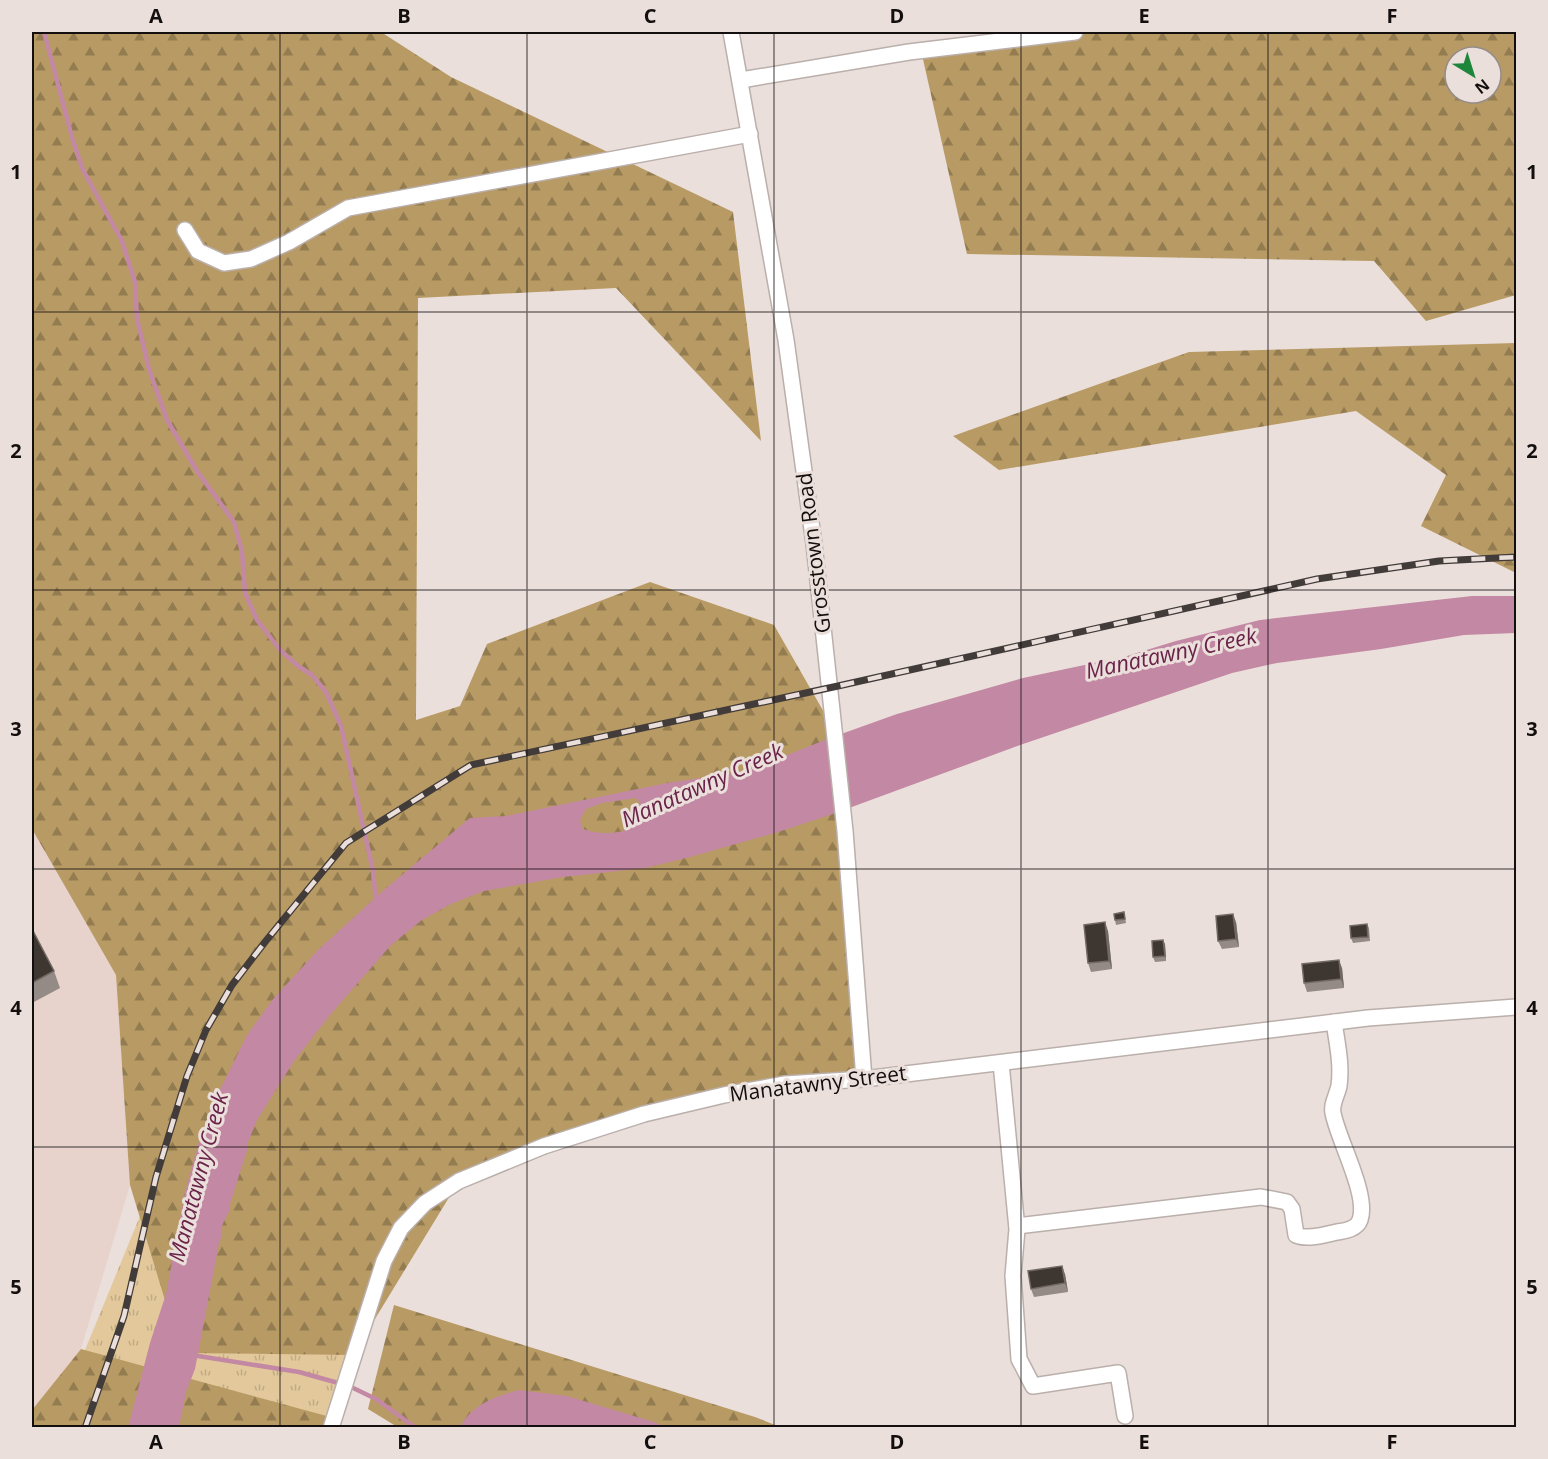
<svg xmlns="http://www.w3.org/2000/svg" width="1548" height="1459" font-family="'Open Sans',sans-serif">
<defs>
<pattern id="grass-tufts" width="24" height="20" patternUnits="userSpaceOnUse" patternTransform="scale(1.5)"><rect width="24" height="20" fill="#e2c89b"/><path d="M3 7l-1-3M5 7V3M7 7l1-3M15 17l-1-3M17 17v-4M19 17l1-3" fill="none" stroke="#c1ab84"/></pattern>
<pattern id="forest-firs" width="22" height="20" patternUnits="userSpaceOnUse" patternTransform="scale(1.5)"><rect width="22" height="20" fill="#b89a64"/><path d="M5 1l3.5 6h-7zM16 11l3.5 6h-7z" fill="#947c51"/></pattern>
</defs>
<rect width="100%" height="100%" fill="#ebdfdb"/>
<path fill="#e7d2cc" d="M32 829 116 975 130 1185 81 1349 32 1410Z"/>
<path fill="url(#grass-tufts)" d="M156 1177 384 1261 330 1427 53 1428Z"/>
<g fill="url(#forest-firs)" fill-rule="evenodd">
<path d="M32 32H381L451 77 733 212 761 441 616 288 418 298 416 720 460 706 487 644 650 582 774 625 833 728 864 1079 644 1114 459 1181 353 1355 181 1353 130 1185 116 975 32 829Z"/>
<path d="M1037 32H1516V295L1426 321 1374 261 967 254 920 46ZM1455 57H1491V93H1455Z"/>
<path d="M1516 343V573L1421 526 1446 475 1356 411 999 470 953 436 1189 352Z"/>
<path d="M394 1305 755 1417 780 1427 399 1428 368 1409Z"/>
<path d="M81 1349 334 1418 329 1428H32V1410Z"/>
</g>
<g fill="#c388a3" fill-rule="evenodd">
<path d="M1472 596H1516V633L1464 635 1381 649 1277 663 1232 673 1023 744 830 815 775 833 690 857 645 868 563 877 484 891 451 904 422 920 391 945 330 1015 294 1061 257 1120 248 1142V1147L230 1204C231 1213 223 1219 222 1228 222 1235 222 1236 219 1243L195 1369 186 1392 179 1427 128 1428 150 1343 166 1294 185 1192 200 1138 213 1104 247 1035 274 998 319 949 385 889 470 818 506 816 667 783 747 771 830 738 897 714 1023 678 1127 656 1176 641 1260 620ZM636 798C662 831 604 840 582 828L580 820 586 809 602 803Z"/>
<path d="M519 1390 567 1396 654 1422 665 1427H460C471 1405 496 1396 519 1390Z"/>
</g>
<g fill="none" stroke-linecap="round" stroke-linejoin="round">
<g stroke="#c388a3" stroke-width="4.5">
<path d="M44 32 73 141 83 170 122 241 135 282 137 319 149 369 167 420 197 471 234 522 242 552 245 593 257 620 280 650 298 666 312 675 326 692 341 726 373 871 376 902"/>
<path d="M192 1355 299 1372 349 1386 376 1399 416 1428"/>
</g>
<defs>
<g id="minor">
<path d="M731 32 786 340 814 544 845 831 864 1079"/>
<path d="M741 80 909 52 1075 32"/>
<path d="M185 230 198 251 224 263 251 259 289 242 348 208 750 134"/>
<path d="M1001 1063 1017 1229 1013 1276 1019 1359 1033 1386 1118 1373 1125 1416"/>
<path d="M1017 1226 1261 1197 1287 1202 1292 1209 1296 1235C1307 1240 1325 1235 1337 1232 1345 1231 1357 1229 1360 1220 1369 1195 1338 1140 1333 1113 1331 1105 1337 1095 1339 1086 1342 1064 1337 1043 1334 1022"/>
<path d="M331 1428 384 1261 401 1228 425 1203 459 1181 544 1146 644 1114 724 1095 785 1084 864 1079 1368 1018 1516 1007"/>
</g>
</defs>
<use href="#minor" stroke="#baafab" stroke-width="18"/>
<use href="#minor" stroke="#fff" stroke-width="15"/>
<defs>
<path id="rail" d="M85 1428 124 1316 156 1177 187 1076 206 1030 232 985 265 942 346 843 471 765 838 686 1317 579 1439 561 1516 557"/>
</defs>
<use href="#rail" stroke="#413b39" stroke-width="7"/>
<use href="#rail" stroke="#ebdfdb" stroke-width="4.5" stroke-dasharray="14" stroke-linecap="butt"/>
</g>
<g fill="#948a86">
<path d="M1124 912 1126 923 1116 925 1115 920Z"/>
<path d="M1236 922 1239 947 1222 949 1218 941Z"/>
<path d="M1367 924 1369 928 1370 941 1353 943 1351 938Z"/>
<path d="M32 929 54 971 60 988 32 1003Z"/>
<path d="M1108 931 1112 969 1091 972 1088 963Z"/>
<path d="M1165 944 1166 961 1155 962 1153 957Z"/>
<path d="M1342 968 1344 988 1307 992 1304 983Z"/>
<path d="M1065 1274 1068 1292 1034 1297 1031 1289Z"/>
</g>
<g fill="#726963">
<path d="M1233 914 1236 922 1239 947 1236 939Z"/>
<path d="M1105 922 1108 931 1112 969 1109 961Z"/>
<path d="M1163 940 1165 944 1166 961 1165 956Z"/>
<path d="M1339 960 1342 968 1344 988 1341 979Z"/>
<path d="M1062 1266 1065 1274 1068 1292 1065 1283Z"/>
</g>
<g fill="#3e3630" stroke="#726963" stroke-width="1.5">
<path d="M1124 912 1125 919 1115 920 1114 914Z"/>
<path d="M1233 914 1236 939 1218 941 1216 916Z"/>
<path d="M1105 922 1109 961 1088 963 1084 925Z"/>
<path d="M1367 924 1368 937 1351 938 1350 926Z"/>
<path d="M32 929 54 971 32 983Z"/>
<path d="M1163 940 1165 956 1153 957 1152 941Z"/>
<path d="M1339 960 1341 979 1304 983 1302 964Z"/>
<path d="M1062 1266 1065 1283 1031 1289 1028 1271Z"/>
</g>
<path fill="none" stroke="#130f0e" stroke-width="1.5" stroke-opacity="0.55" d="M280 32V1428M527 32V1428M774 32V1428M1021 32V1428M1268 32V1428M32 312H1516M32 590H1516M32 869H1516M32 1147H1516"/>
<g text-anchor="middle" stroke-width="6" stroke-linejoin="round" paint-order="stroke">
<g font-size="21" fill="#130f0e" stroke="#ebdfdb">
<text transform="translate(814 553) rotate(-97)" y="7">Grosstown Road</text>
<text transform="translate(818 1084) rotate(-7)" y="7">Manatawny Street</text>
</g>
<g font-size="22" font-style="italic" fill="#692248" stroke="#ebdfdb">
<text transform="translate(1171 653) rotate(-12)" y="8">Manatawny Creek</text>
<text transform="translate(702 785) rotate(-24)" y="8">Manatawny Creek</text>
<text transform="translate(198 1177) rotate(-75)" y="8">Manatawny Creek</text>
</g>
</g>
<rect width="1548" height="1459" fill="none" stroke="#ebdfdb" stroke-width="66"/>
<g transform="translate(1473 75) rotate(142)"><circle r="28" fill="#ebdfdb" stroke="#958c89" stroke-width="1.5"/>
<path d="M0-4.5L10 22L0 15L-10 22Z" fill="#1e863b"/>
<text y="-9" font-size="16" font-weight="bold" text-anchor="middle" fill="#130f0e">N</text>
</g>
<rect x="33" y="33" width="1482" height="1393" fill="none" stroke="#130f0e" stroke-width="2"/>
<g font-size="20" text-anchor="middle" font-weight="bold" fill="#130f0e">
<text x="156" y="23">A</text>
<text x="404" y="23">B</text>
<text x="650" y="23">C</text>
<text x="897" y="23">D</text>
<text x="1144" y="23">E</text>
<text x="1392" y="23">F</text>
<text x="16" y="179">1</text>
<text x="1532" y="179">1</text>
<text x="16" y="458">2</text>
<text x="1532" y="458">2</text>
<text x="16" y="736">3</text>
<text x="1532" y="736">3</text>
<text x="16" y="1015">4</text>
<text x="1532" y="1015">4</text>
<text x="16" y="1294">5</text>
<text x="1532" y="1294">5</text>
<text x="156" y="1449">A</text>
<text x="404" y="1449">B</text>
<text x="650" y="1449">C</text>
<text x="897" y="1449">D</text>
<text x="1144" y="1449">E</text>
<text x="1392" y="1449">F</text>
</g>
</svg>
